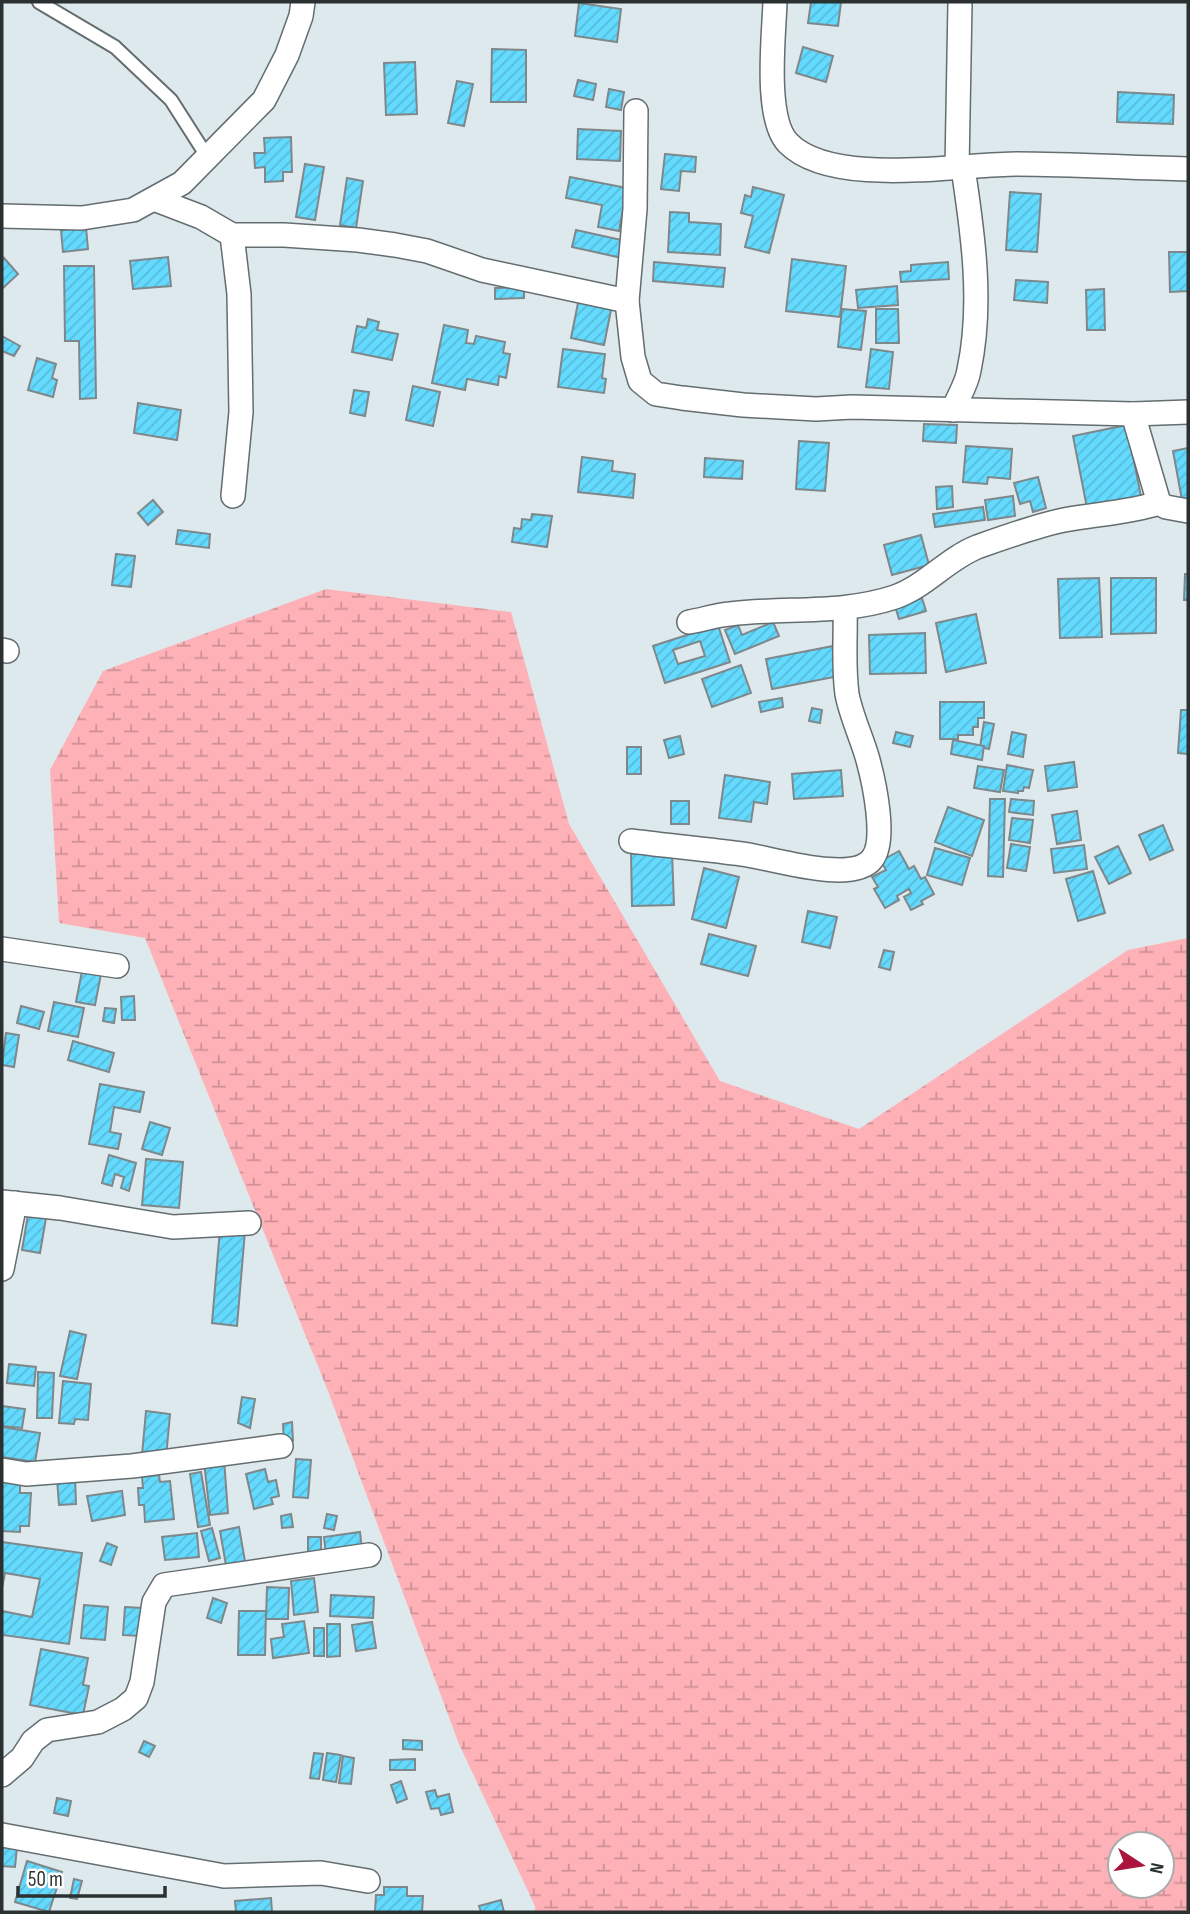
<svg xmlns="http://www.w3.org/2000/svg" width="1190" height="1914" font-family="'Sofia Sans Condensed',sans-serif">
<defs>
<pattern id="wetland-marsh" width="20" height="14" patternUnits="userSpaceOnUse" patternTransform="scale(1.75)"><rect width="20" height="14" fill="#feb1b7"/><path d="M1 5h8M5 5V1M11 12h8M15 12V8" fill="none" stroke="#ce9095"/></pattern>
<pattern id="building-hatch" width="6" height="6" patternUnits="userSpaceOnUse" patternTransform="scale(1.75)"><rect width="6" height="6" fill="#63dafe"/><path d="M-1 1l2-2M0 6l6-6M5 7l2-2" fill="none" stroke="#56bbda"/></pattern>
</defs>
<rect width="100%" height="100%" fill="#dee9ed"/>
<path fill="url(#wetland-marsh)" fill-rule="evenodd" d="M326 589 511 612 569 824 720 1081 859 1129 1128 950 1188 938V1912H535V1906L459 1744 328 1391 145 938 59 923 50 770 103 671ZM1120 1844H1162V1886H1120Z"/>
<g fill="url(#building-hatch)" stroke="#7e888b" stroke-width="2" fill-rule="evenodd">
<path d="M811 2H841L838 26 808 23Z"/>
<path d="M579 3 621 9 617 42 575 36Z"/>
<path d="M803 47 833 56 826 82 796 73Z"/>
<path d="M492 49 526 50V102H491Z"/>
<path d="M415 62 417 114 386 115 384 63Z"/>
<path d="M578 80 596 84 593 100 574 96Z"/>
<path d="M457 81 473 84 464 126 448 123Z"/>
<path d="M609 89 624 92 621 110 606 107Z"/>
<path d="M1118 92 1174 95 1173 124 1117 122Z"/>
<path d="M578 129 621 131 620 161 577 159Z"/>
<path d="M291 137 292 172H283V181L265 182V167L255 168 254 153H265L264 138Z"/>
<path d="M665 154 696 157 695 172 681 171 679 191 661 189Z"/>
<path d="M305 164 324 167 315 220 296 217Z"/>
<path d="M570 177 627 188 619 231 598 227 602 205 566 198Z"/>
<path d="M347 178 363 181 356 228 340 225Z"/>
<path d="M753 187 784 195 769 253 745 247 753 216 741 213 745 195 751 197Z"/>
<path d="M1010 192 1041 194 1037 252 1006 250Z"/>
<path d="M670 212 689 213V222L721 224 720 255 668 252Z"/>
<path d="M86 227 88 249 63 252 61 230Z"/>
<path d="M576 230 626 241 622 258 572 247Z"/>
<path d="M1169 252H1188V291L1170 292Z"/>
<path d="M168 257 171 286 133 289 130 261Z"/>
<path d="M4 258 18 274 2 289V261Z"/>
<path d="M792 259 846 266 840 317 786 311Z"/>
<path d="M654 262 725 268 723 287 653 281Z"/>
<path d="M948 262 949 279 901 282 900 272 911 271V265Z"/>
<path d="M64 266H94L96 398 80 399 79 341H65Z"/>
<path d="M1016 280 1048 282 1047 303 1014 300Z"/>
<path d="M897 286 898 305 858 308 856 290Z"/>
<path d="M524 287V298L495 299V288Z"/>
<path d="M1104 289 1105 330H1087L1086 290Z"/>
<path d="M579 298 612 305 604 345 571 338Z"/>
<path d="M842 309 866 311 861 350 838 347Z"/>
<path d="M876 309H898L899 343H876Z"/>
<path d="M368 319 379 322 377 330 398 334 392 360 352 352 357 326 366 328Z"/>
<path d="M444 325 468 330 466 343 474 344 476 336 505 342 503 353 510 354 506 378 499 376 498 385 467 379 465 390 432 383Z"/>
<path d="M2 336 20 346 14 356 2 351Z"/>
<path d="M563 349 605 354 602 378 606 379 604 393 558 387Z"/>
<path d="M871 349 893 352 889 389 866 387Z"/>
<path d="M37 358 56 364 52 378 57 380 53 397 28 390Z"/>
<path d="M413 386 440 392 433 426 406 420Z"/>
<path d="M354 390 369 392 365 416 350 413Z"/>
<path d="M138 403 181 410 177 440 134 433Z"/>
<path d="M924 424 957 425 956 443 923 441Z"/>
<path d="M1127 425 1142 502 1088 513 1073 436Z"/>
<path d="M799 441 829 443 825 491 796 489Z"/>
<path d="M966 446 1012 449 1010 479 988 477 987 484 963 482Z"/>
<path d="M1188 448V499L1182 500 1173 451Z"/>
<path d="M582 457 613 461 612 471 635 474 633 498 578 492Z"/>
<path d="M705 458 743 461 742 479 704 477Z"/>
<path d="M1038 477 1046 508 1033 512 1030 501 1020 504 1014 483Z"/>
<path d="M952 486 953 507 937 509 936 487Z"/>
<path d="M1013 496 1015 516 988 520 985 500Z"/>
<path d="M153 500 163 512 148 525 138 513Z"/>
<path d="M983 507 985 520 935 527 933 514Z"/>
<path d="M532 514 552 516 547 547 512 542 514 528 521 529 522 519 531 520Z"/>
<path d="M178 530 210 534 209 548 176 544Z"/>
<path d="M921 535 929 565 892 575 884 545Z"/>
<path d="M116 554 135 556 131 587 112 585Z"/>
<path d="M1185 574H1188V600H1184Z"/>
<path d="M1099 578 1102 637 1060 638 1058 579Z"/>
<path d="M1111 578H1156V633L1111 634Z"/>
<path d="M922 598 926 611 899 619 895 606Z"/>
<path d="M976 614 986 663 946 672 936 623Z"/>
<path d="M773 622 779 636 735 654 725 630 738 625 742 635Z"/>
<path d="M718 625 730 662 665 683 653 646ZM700 641 705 656 678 664 673 650Z"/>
<path d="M925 633 926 673 870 674 869 635Z"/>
<path d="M833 646 839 676 772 689 766 659Z"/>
<path d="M741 665 751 693 712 707 702 679Z"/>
<path d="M782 698 783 707 761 712 759 702Z"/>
<path d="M940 702H984V718H978V727H973V735H958V739H940Z"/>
<path d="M812 708 822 710 820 723 809 721Z"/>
<path d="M1181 710H1188V754L1178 753Z"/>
<path d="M984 722 994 724 989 749 980 747Z"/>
<path d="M896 732 913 736 910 747 893 743Z"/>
<path d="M1012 732 1026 735 1023 757 1008 754Z"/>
<path d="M680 736 684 754 669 758 664 740Z"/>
<path d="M953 740 984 746 982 760 951 754Z"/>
<rect x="627" y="747" width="14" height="27"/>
<path d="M1074 762 1077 787 1048 791 1045 766Z"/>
<path d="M1007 765 1033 770 1029 788 1024 787 1023 791H1018V793L1003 791Z"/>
<path d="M978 766 1004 770 1000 792 974 788Z"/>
<path d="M841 770 843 796 794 799 792 774Z"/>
<path d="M725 775 770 782 767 804 754 802 751 822 719 818Z"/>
<path d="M990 799H1005L1003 877 988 876Z"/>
<path d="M1011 799 1034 801 1033 815 1009 812Z"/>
<rect x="671" y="801" width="18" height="23"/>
<path d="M948 807 984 820 972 856 935 842Z"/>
<path d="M1077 811 1081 840 1057 844 1052 815Z"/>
<path d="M1012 818 1033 820 1030 843 1009 840Z"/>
<path d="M1163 825 1173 850 1150 860 1139 835Z"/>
<path d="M1011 844 1030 847 1026 871 1007 868Z"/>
<path d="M1084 845 1087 869 1054 873 1051 849Z"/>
<path d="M1118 846 1131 873 1109 884 1095 857Z"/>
<path d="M935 848 970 858 962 885 927 875Z"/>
<path d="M899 851 909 869 914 866 921 879 925 877 934 894 921 901 923 904 911 910 904 897 911 893 909 889 897 896 899 900 885 908 874 889 878 887 872 877 886 870 881 861Z"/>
<path d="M672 852 674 905 632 906 631 854Z"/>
<path d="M704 868 739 877 726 928 692 919Z"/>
<path d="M1093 871 1105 913 1078 921 1066 879Z"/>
<path d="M808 911 837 917 830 948 802 942Z"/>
<path d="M709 934 756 946 748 976 701 964Z"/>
<path d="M884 950 894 952 890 970 879 967Z"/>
<path d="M82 971 101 974 95 1005 76 1002Z"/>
<path d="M134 996 135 1020H122L121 997Z"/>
<path d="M54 1002 84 1008 78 1037 48 1031Z"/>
<path d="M21 1006 44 1012 39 1029 17 1023Z"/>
<path d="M105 1008 116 1009 114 1023 103 1021Z"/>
<path d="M6 1033 19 1035 14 1067 2 1065Z"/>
<path d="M73 1041 114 1053 109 1072 68 1060Z"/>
<path d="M100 1084 144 1092 140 1112 114 1107 110 1132 121 1134 118 1149 89 1144Z"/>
<path d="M150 1122 170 1128 162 1155 142 1149Z"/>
<path d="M109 1155 136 1163 129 1191 121 1188 124 1177 115 1174 112 1186 102 1183Z"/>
<path d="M146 1159 183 1162 179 1208 142 1205Z"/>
<path d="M28 1215 46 1218 40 1253 22 1250Z"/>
<path d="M220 1229 245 1231 237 1326 212 1323Z"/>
<path d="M70 1331 86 1335 77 1379 60 1376Z"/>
<path d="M9 1364 36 1367 34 1386 7 1383Z"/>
<path d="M38 1372 54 1373 52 1418H37Z"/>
<path d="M63 1381 91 1384 88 1420 75 1419 74 1424 59 1423Z"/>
<path d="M242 1397 255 1399 250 1428 238 1423Z"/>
<path d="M2 1406 25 1409 22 1428 2 1426Z"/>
<path d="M146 1411 170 1414 166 1458 142 1455Z"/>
<path d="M292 1422 293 1441 284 1443 283 1424Z"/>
<path d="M2 1427 40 1433 35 1462 2 1457Z"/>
<path d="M224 1459 228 1513 210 1515 204 1462Z"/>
<path d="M296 1459 311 1460 308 1498 293 1497Z"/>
<path d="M265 1469 268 1482 276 1480 279 1496 271 1498 273 1504 254 1509 246 1474Z"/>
<path d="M201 1472 210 1525 198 1527 190 1474Z"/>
<path d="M159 1475 160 1482 170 1481 174 1519 145 1522 144 1505H139L138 1488H143L142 1477Z"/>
<path d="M75 1478 76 1504 59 1505 57 1479Z"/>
<path d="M2 1481 20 1482V1493H31L29 1526H20V1532L2 1531Z"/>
<path d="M122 1491 125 1515 92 1521 87 1496Z"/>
<path d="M291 1514 293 1527 282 1528 281 1516Z"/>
<path d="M327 1514 337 1516 334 1530 324 1528Z"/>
<path d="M239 1527 246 1567 227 1571 220 1531Z"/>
<path d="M212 1528 220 1558 209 1561 201 1531Z"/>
<path d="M360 1532 362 1550 326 1555 324 1537Z"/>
<path d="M197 1533 199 1557 165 1560 162 1537Z"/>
<rect x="308" y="1537" width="13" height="15"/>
<path d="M2 1542 82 1553 69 1644 2 1635V1611L32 1617 40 1579 5 1573 2 1588Z"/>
<path d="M107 1543 117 1547 111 1565 100 1561Z"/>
<path d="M314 1578 318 1612 294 1615 291 1581Z"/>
<path d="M267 1587 289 1588 288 1619H266Z"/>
<path d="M331 1595 374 1597 373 1618 330 1616Z"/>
<path d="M213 1598 227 1603 221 1623 207 1618Z"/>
<path d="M84 1605 108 1607 105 1640 81 1638Z"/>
<path d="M125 1607 143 1608 141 1636 123 1635Z"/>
<path d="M239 1611H266L265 1655H238Z"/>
<path d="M304 1621 309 1653 273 1658 271 1639 284 1637 282 1624Z"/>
<path d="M372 1622 376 1648 356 1651 352 1625Z"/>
<path d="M327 1624H340V1656L327 1657Z"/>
<rect x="314" y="1628" width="10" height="28"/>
<path d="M41 1649 88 1658 83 1685 89 1686 83 1715 30 1705Z"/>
<path d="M403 1740 422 1741V1750L403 1749Z"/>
<path d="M144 1741 155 1746 149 1757 139 1752Z"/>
<path d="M314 1753 323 1754 319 1779 310 1778Z"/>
<path d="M327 1753 341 1755 336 1782 323 1780Z"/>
<path d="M343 1756 354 1758 351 1784 339 1783Z"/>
<path d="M415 1759V1770H390V1760Z"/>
<path d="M401 1781 407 1799 397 1803 391 1785Z"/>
<path d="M435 1790 437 1797 449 1794 453 1812 441 1815 439 1808 431 1809 426 1792Z"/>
<path d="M57 1798 71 1801 68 1816 54 1813Z"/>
<path d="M3 1846 17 1847 15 1867 2 1866Z"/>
<path d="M27 1861 62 1872 49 1912 15 1902Z"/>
<path d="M74 1879 82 1881 77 1899 70 1898Z"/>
<path d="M384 1887H407V1896H423L422 1912H375L376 1895H384Z"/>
<path d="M271 1898 272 1912H236L235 1901Z"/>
<path d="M501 1900 504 1912H481L479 1906Z"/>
</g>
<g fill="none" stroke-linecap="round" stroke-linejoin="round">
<defs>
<path id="lane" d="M39 2 115 47 171 100 208 158"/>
<g id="street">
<path d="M775 2C774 35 764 118 788 143 832 188 959 164 1017 164 1074 164 1131 168 1188 169"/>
<path d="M636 111 635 209 627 301 633 357 640 381 656 394 682 398 743 405 816 409 852 407 1133 414 1188 412"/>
<path d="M957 168 960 2"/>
<path d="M154 199 201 217 232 235H284L358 240 395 245 427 251 482 270 627 301"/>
<path d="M2 216 82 218 133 210 182 183 264 100 287 55 301 16 303 2"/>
<path d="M232 235 239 294 241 412 233 496"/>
<path d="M953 410C958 397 967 384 969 370 983 304 973 234 963 168"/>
<path d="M1133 414 1159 503 1166 507 1188 511"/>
<path d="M689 622C702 620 716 615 730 614 785 607 841 615 895 597 926 586 947 559 977 547 1005 537 1035 526 1064 520 1096 514 1127 513 1159 503"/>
<path d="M2 650 7 651"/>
<path d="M631 841C668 846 705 849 742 854 769 857 852 885 872 859 887 841 874 782 868 760 862 738 851 716 847 694 843 666 846 636 845 608"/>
<path d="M2 949 117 966"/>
<path d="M2 1202 60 1208 173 1227 249 1223"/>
<path d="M2 1269 15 1203"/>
<path d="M2 1470 26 1474 132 1466 281 1446"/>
<path d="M2 1775 22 1758 33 1741 47 1730 98 1722 123 1709 136 1698 142 1682 154 1602 164 1585 369 1555"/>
<path d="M2 1835 224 1876 321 1873 368 1881"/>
</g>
</defs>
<use href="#lane" stroke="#646d70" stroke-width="16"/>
<use href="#street" stroke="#646d70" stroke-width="26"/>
<use href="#lane" stroke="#fff" stroke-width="12"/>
<use href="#street" stroke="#fff" stroke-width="23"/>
</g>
<rect width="1190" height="1914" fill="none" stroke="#2b3031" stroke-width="7"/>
<g transform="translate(1141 1865) rotate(102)"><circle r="33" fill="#ffffff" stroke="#aaacad" stroke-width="2"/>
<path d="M0-5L12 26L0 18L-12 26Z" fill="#ab153d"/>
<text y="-10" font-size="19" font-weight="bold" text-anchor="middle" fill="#2b3031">N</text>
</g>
<path d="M18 1886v10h147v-10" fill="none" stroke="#2b3031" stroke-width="3.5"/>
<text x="28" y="1886" font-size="21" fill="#2b3031" stroke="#ffffff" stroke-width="5" paint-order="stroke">50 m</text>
</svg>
